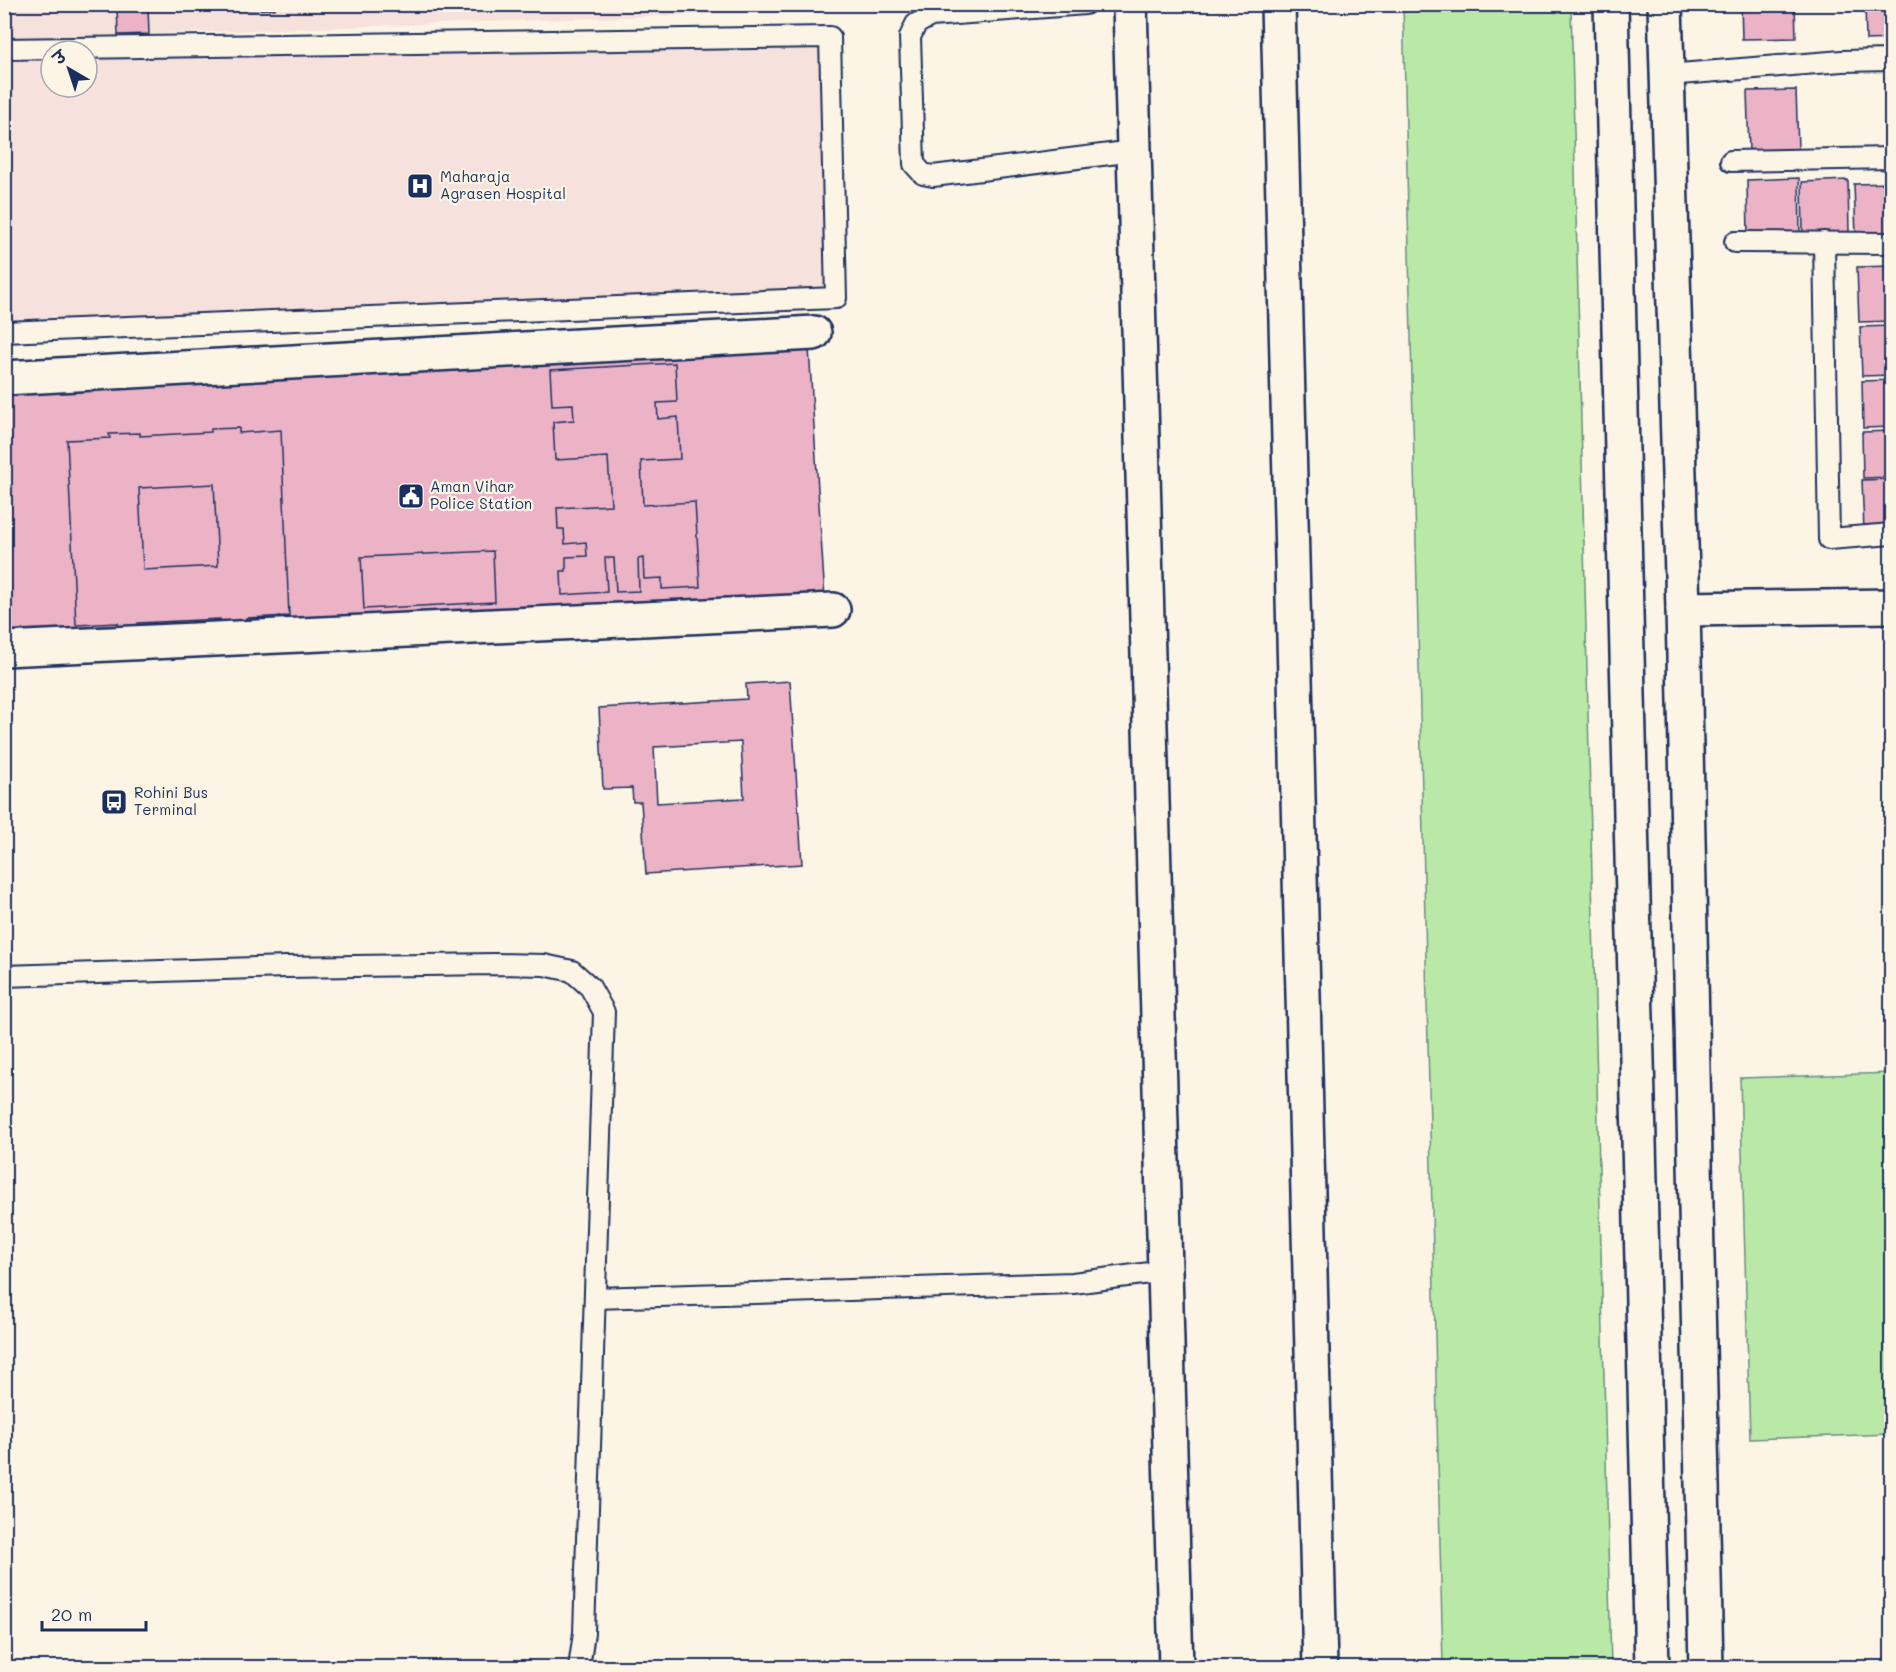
<svg xmlns="http://www.w3.org/2000/svg" width="1896" height="1672" font-family="Mali,'Playpen Sans Deva',sans-serif">
<rect width="100%" height="100%" fill="#fcf5e5"/>
<filter id="ink" filterUnits="userSpaceOnUse"><feTurbulence type="fractalNoise" baseFrequency=".0167" numOctaves="2"/><feDisplacementMap in="SourceGraphic" scale="12" xChannelSelector="R" yChannelSelector="G"/><feConvolveMatrix kernelMatrix="1 2 1 2 8 2 1 2 1" color-interpolation-filters="sRGB"/></filter>
<g filter="url(#ink)">
<g fill="#f7e1dc">
<path d="M969 4V5L5 39 4 5Z"/>
<path d="M830 37 840 286 5 332 4 61 51 60V87H87V59Z"/>
</g>
<g fill="#bae9a7" stroke="#6a8c82" stroke-width="1.5">
<path d="M1403 5H1571L1611 1667H1443Z"/>
<path d="M1891 1073V1434L1750 1439 1740 1078Z"/>
</g>
<g fill="#ecb3c7" stroke="#1b2f5e" stroke-width="1.5" fill-rule="evenodd">
<path d="M237 4H275V9L237 10Z"/>
<path d="M1741 4H1795L1796 38 1742 39Z"/>
<path d="M1865 4H1892V39L1866 40Z"/>
<path d="M117 7H148L149 34 118 35Z"/>
<path d="M1796 90 1798 149 1749 151 1747 91Z"/>
<path d="M1799 178 1800 235 1748 237 1747 180Z"/>
<path d="M1848 180 1849 234 1803 236 1802 182Z"/>
<path d="M1892 183V235L1856 236 1854 184Z"/>
<path d="M1892 266V321L1859 322 1857 267Z"/>
<path d="M1892 326V375L1862 376 1860 327Z"/>
<path d="M809 348 825 599 4 638V394Z"/>
<path d="M675 363 677 402 657 403 658 419 678 417 680 459 641 461 643 505 695 502 700 587 662 589V578L644 579 643 558 638 559 639 591 616 592 614 558H605L607 592 562 595 561 571H566V557L587 556 586 542 565 544 564 529H558L557 508 611 505 608 457 555 460 553 422 574 420 573 404 552 405 550 370Z"/>
<path d="M1892 380V427L1863 428 1862 381Z"/>
<path d="M239 428V433L281 430 289 616 246 618V624L220 626V619L138 623 139 629 119 630 118 623 76 625 67 440 110 438 109 434 140 433V436L211 432V429ZM214 484 218 566 143 570 139 488Z"/>
<path d="M1892 431V477L1863 478 1862 432Z"/>
<path d="M1892 479V530L1864 531 1862 480Z"/>
<path d="M493 551 495 602 364 609 361 557Z"/>
<path d="M790 681 802 864 646 874 641 802H633L632 788 603 789 599 708 747 699 746 684ZM741 742 744 798 657 803 654 747Z"/>
</g>
<g fill="none" stroke-linecap="round" stroke-linejoin="round">
<defs>
<g id="lane">
<path d="M1085 4 931 16 916 24 910 37 914 164 923 174 933 176 1134 151"/>
<path d="M4 49 830 37 836 298 4 332"/>
<path d="M1667 75 1842 61 1892 60"/>
<path d="M1731 161 1892 158"/>
<path d="M1735 242 1892 243"/>
<path d="M1824 242 1829 539 1892 534"/>
<path d="M4 976 286 967 495 964 544 965 572 971 590 987 604 1012 584 1633 579 1668"/>
<path d="M595 1298 1073 1283 1165 1271"/>
</g>
<g id="street">
<path d="M1611 4 1652 1668"/>
<path d="M1665 4 1683 609 1706 1668"/>
<path d="M4 378 814 333"/>
<path d="M1683 609 1892 606"/>
<path d="M4 649 833 610"/>
</g>
<g id="secondary">
<path d="M1130 4 1176 1668"/>
<path d="M1278 4 1320 1668"/>
</g>
</defs>
<use href="#lane" stroke="#1b2f5e" stroke-width="24"/>
<use href="#street" stroke="#1b2f5e" stroke-width="38"/>
<use href="#secondary" stroke="#1b2f5e" stroke-width="38"/>
<use href="#lane" stroke="#fcf5e5" stroke-width="20"/>
<use href="#street" stroke="#fcf5e5" stroke-width="33"/>
<use href="#secondary" stroke="#fcf5e5" stroke-width="33"/>
</g>
</g>
<defs>
<symbol id="hospital-square" viewBox="-11 -11 22 22"><rect x="-9" y="-9" width="18" height="18" rx="4" fill="#1b2f5e" stroke="#fcf5e5"/><path d="M-5-5h3v3.5h4V-5h3V5h-3V1.5h-4V5h-3Z" fill="#fff"/></symbol>
<symbol id="civic-square" viewBox="-11 -11 22 22"><rect x="-9" y="-9" width="18" height="18" rx="4" fill="#1b2f5e" stroke="#fcf5e5"/><path d="M-.6-6.5H3V-4.5H.6V-3L4-1V1h2V6H-6V1h2V-1L-.6-3ZM-1.2 2.5V6h2.4V2.5Z" fill="#fff"/></symbol>
<symbol id="bus-square" viewBox="-11 -11 22 22"><rect x="-9" y="-9" width="18" height="18" rx="4" fill="#1b2f5e" stroke="#fcf5e5"/><path d="M-5-6H5V4H4V6H2V4H-2V6H-4V4H-5ZM-3.5-4V0h7V-4ZM-3.5 1.2v1.5H-2V1.2ZM2 1.2v1.5H3.5V1.2Z" fill="#fff"/></symbol>
</defs>
<g fill-rule="evenodd">
<use href="#hospital-square" x="405" y="171" width="30" height="30"/>
<use href="#civic-square" x="396" y="481" width="30" height="30"/>
<use href="#bus-square" x="99" y="787" width="30" height="30"/>
</g>
<g text-anchor="middle" stroke-width="4.5" stroke-linejoin="round" paint-order="stroke">
<g font-size="15" fill="#1b2f5e" stroke="#fcf5e5" text-anchor="start">
<text x="440" y="182">Maharaja<tspan x="440" dy="17">Agrasen Hospital</tspan></text>
<text x="430" y="492">Aman Vihar<tspan x="430" dy="17">Police Station</tspan></text>
<text x="134" y="798">Rohini Bus<tspan x="134" dy="17">Terminal</tspan></text>
</g>
</g>
<rect width="1896" height="1672" fill="none" stroke="#fcf5e5" stroke-width="24"/>
<rect x="12" y="12" width="1872" height="1648" fill="none" stroke="#1b2f5e" stroke-width="2" filter="url(#ink)"/>
<g transform="translate(69 69) rotate(321)"><circle r="28" fill="#fcf5e5" stroke="#a2a6af" stroke-width="1.5"/>
<path d="M0-4.5L10 22L0 15L-10 22Z" fill="#1b2f5e"/>
<text y="-9" font-size="16" font-weight="bold" text-anchor="middle" fill="#1b2f5e">उ</text>
</g>
<path d="M42 1621v9h104v-9" fill="none" stroke="#1b2f5e" stroke-width="3"/>
<text x="51" y="1621" font-size="18" fill="#1b2f5e" stroke="#fcf5e5" stroke-width="4.5" paint-order="stroke">20 m</text>
</svg>
